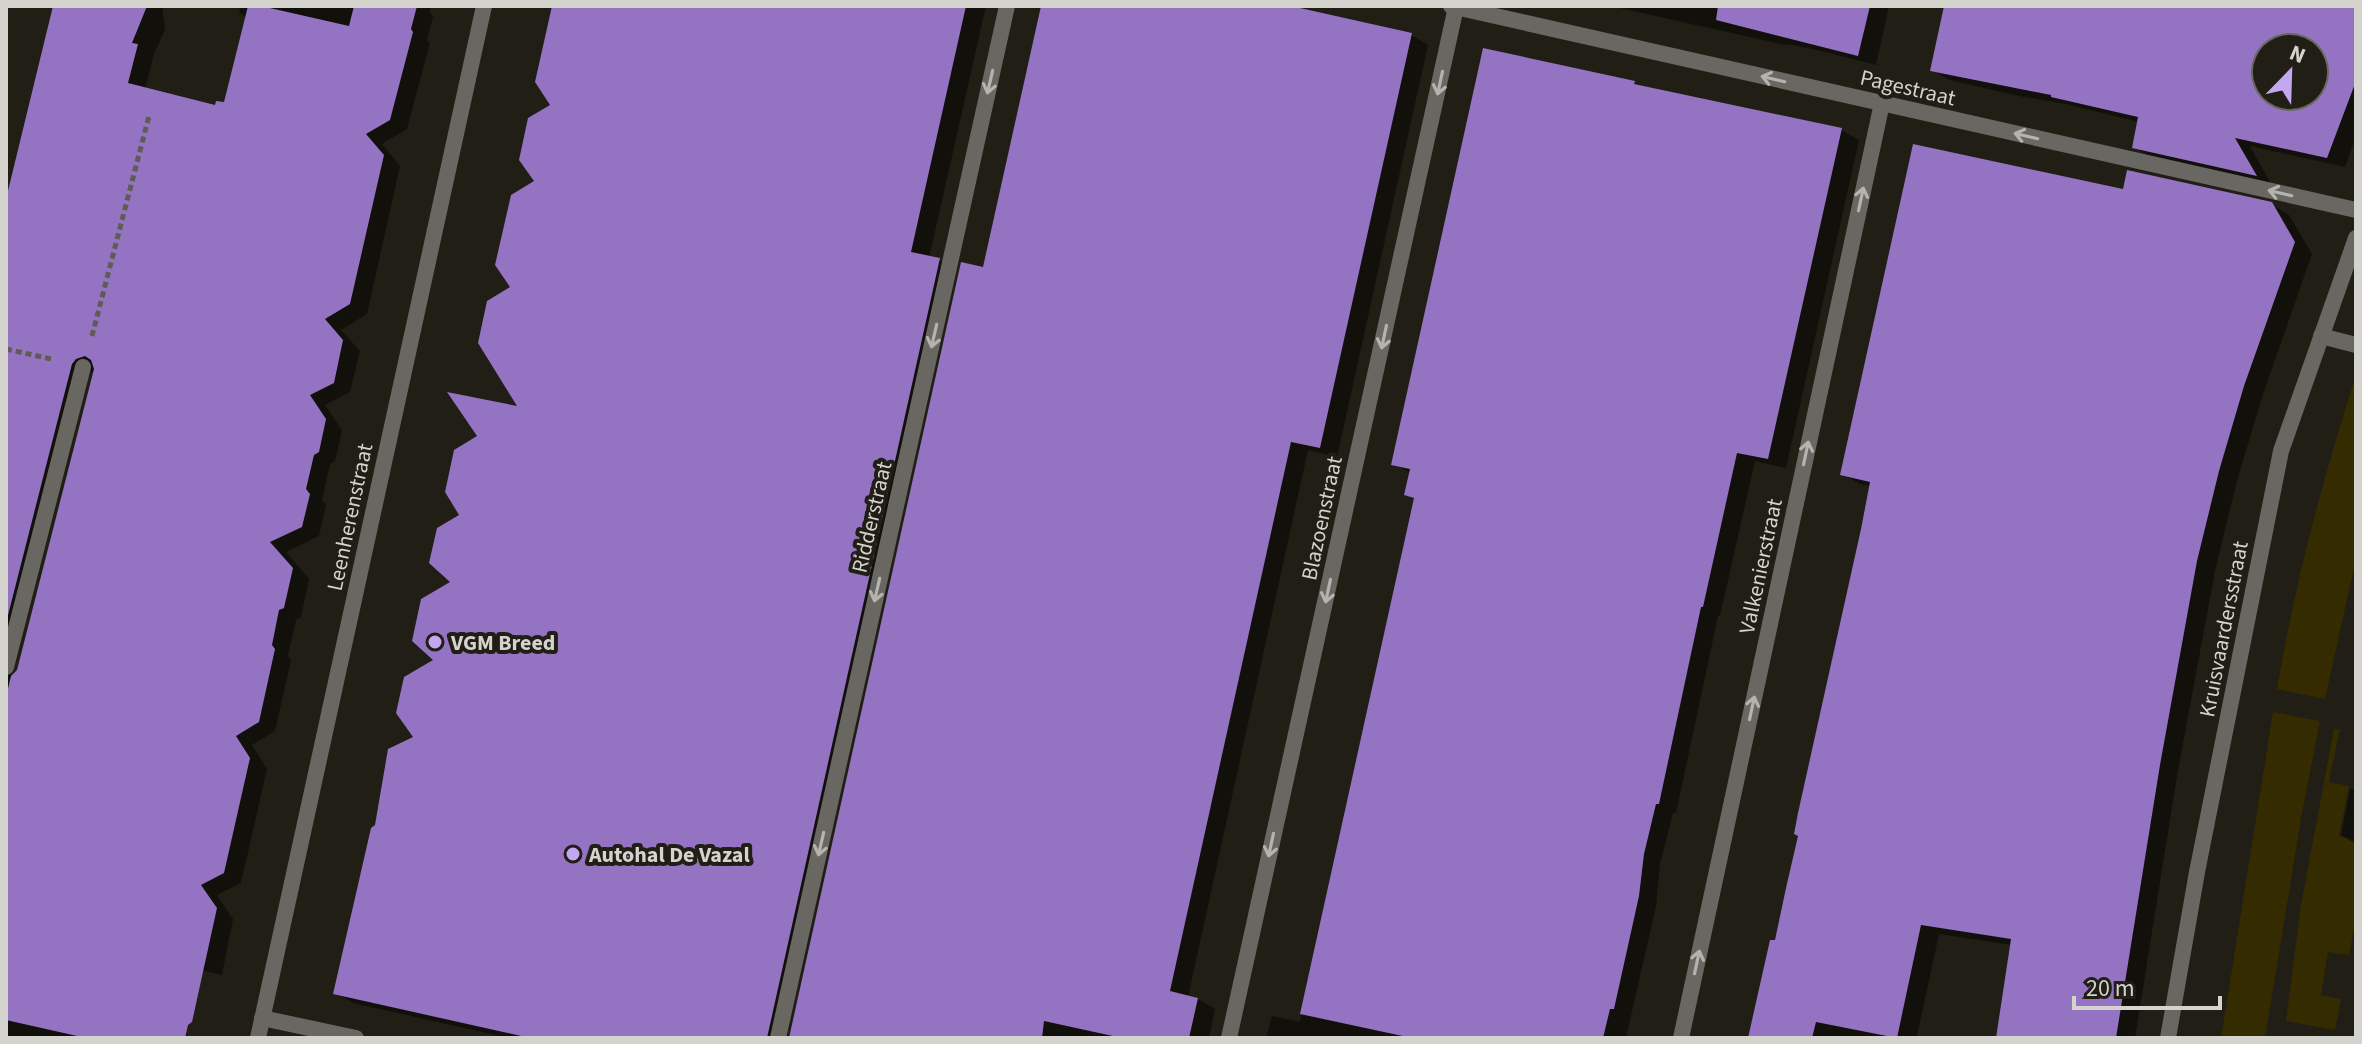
<svg xmlns="http://www.w3.org/2000/svg" width="2362" height="1044" font-family="'Source Sans 3',sans-serif">
<rect width="100%" height="100%" fill="#201e15"/>
<g fill="#352b00">
<path d="M2356 375V559L2325 699 2277 689C2295 582 2323 478 2356 375Z"/>
<path d="M2273 712 2320 721 2302 813 2265 1038H2221Z"/>
<path d="M2334 729H2340L2329 782 2349 786 2339 836 2356 840V918L2349 955 2328 952 2321 995 2341 999 2335 1030 2286 1021 2301 905Z"/>
</g>
<g fill="#0007" fill-rule="evenodd">
<path d="M55 6H162L165 29 154 54 145 90 216 108 225 104 247 17 239 12 241 6H431L430 12 433 17 427 40 430 43 407 129 382 144 400 166 367 314 341 330 360 351 350 392 325 405 342 430 335 461 330 464 322 500 326 505 319 536 286 552 309 579 301 617 296 620 288 656 291 660 275 731 252 745 267 769 241 883 217 895 233 919 222 975 191 968 175 1038H6V205ZM97 367 19 671 9 683 89 374Z"/>
<path d="M554 6H986L929 258 939 260 956 270 786 1038H509L353 1003 336 993 377 826 416 738 453 582 462 516 521 409 513 288 553 105Z"/>
<path d="M1043 6H1282L1411 35 1428 45 1337 457 1308 450 1188 997 1198 999 1215 1009 1209 1038H791L985 270Z"/>
<path d="M1611 6H1889L1876 65 1821 51 1788 44 1786 45Z"/>
<path d="M1946 6H2356V136L2345 167 2250 146 2271 184 2151 157 2134 147 2139 122 2066 104 2019 96 1949 80 1932 70ZM2266 48H2314V96H2266Z"/>
<path d="M1841 130 1859 140 1786 468 1755 461 1720 616H1718L1676 813H1673L1660 864 1656 906 1626 1038H1266L1272 1016 1300 1022 1416 500 1406 494 1411 473 1394 464Z"/>
<path d="M2125 191 2271 204 2289 215 2312 254 2262 397 2237 481 2215 571 2177 776 2135 1038H2016L2012 945 1939 934 1917 1036 1929 1038H1750L1776 941 1800 835 1871 486 1860 484 1843 474Z"/>
<path d="M2350 789 2356 790V844L2341 835Z"/>
</g>
<g fill="#9473c3" fill-rule="evenodd">
<path d="M53 6H147L132 43 138 44 128 83 215 105 216 101 224 102 248 6H261L349 26 354 6H417L411 29 413 32 390 120 366 134 384 155 350 304 325 319 343 340 334 383 310 395 326 419 319 452 314 455 306 489 310 494 302 527 270 542 293 568 284 608 279 610 272 645 275 649 259 722 236 736 250 758 224 873 201 885 217 908 192 1022 188 1025 185 1038H86L6 1020V697L11 676 17 670 94 369 91 360 85 356 76 359 72 364 6 623V199Z"/>
<path d="M552 6H966L911 252 940 258 767 1038H530L333 994 371 828 375 825 388 749 413 737 396 713 404 677 433 660 412 641 421 599 450 582 429 563 437 528 459 515 445 492 454 450 477 436 447 392 517 406 478 343 487 301 510 287 495 265 511 195 534 181 519 160 528 118 550 105 535 82Z"/>
<path d="M1041 6H1291L1412 33 1320 448 1291 442 1170 991 1198 998 1189 1038H1122L1044 1021 1042 1038H789L961 262 983 267Z"/>
<path d="M1718 6H1870L1858 56 1716 20Z"/>
<path d="M1944 6H2356V81L2327 158 2235 138 2257 176 2132 148 2138 117 2051 97V95L1930 71ZM2266 48H2314V96H2266Z"/>
<path d="M1483 48 1635 81 1634 84 1842 128 1768 459 1737 453 1703 607H1701L1659 804H1656L1644 854 1639 896 1614 1009H1610L1603 1038H1412L1300 1014 1414 498 1404 495 1410 469 1391 465Z"/>
<path d="M1913 144 2123 189 2127 170 2272 202 2295 242 2244 386 2219 471 2197 561 2160 765 2116 1038H1996L2011 939 1921 925 1897 1038 1816 1022 1812 1038H1748L1770 940H1775L1786 888 1798 836 1794 834 1798 813 1861 529 1870 482 1840 475Z"/>
</g>
<g fill="none" stroke-linecap="round" stroke-linejoin="round">
<g stroke="#5e5c54" stroke-width="5" stroke-dasharray="6 4" stroke-linecap="butt">
<path d="M92 336 149 116"/>
<path d="M6 349 51 359"/>
</g>
<g stroke="#686762" stroke-width="16">
<path d="M2321 336 2356 345"/>
<path d="M6 667 83 367"/>
</g>
<g stroke="#686762" stroke-width="16">
<path d="M1451 6 2356 210"/>
<path d="M262 1018 356 1038"/>
<path d="M258 1038 484 6"/>
<path d="M778 1038 1007 6"/>
<path d="M1229 1038 1456 7"/>
<path d="M1681 1038 1882 103"/>
<path d="M2168 1038 2197 872 2281 451 2356 238"/>
</g>
</g>
<defs><path id="oneway-shaft" d="M-6 0H5M1.5-3L5.5 0L1.5 3" fill="none" stroke-width="1.6" stroke-linecap="round" stroke-linejoin="round" transform="scale(2)"/></defs>
<g stroke="#b4b3ad">
<use href="#oneway-shaft" transform="translate(1773 79) rotate(-167)"/>
<use href="#oneway-shaft" transform="translate(990 82) rotate(103)"/>
<use href="#oneway-shaft" transform="translate(1440 83) rotate(102)"/>
<use href="#oneway-shaft" transform="translate(2026 136) rotate(-167)"/>
<use href="#oneway-shaft" transform="translate(2280 193) rotate(-167)"/>
<use href="#oneway-shaft" transform="translate(1861 199) rotate(-78)"/>
<use href="#oneway-shaft" transform="translate(934 336) rotate(103)"/>
<use href="#oneway-shaft" transform="translate(1384 337) rotate(102)"/>
<use href="#oneway-shaft" transform="translate(1806 453) rotate(-78)"/>
<use href="#oneway-shaft" transform="translate(877 590) rotate(103)"/>
<use href="#oneway-shaft" transform="translate(1328 591) rotate(102)"/>
<use href="#oneway-shaft" transform="translate(1752 708) rotate(-78)"/>
<use href="#oneway-shaft" transform="translate(821 844) rotate(103)"/>
<use href="#oneway-shaft" transform="translate(1271 845) rotate(102)"/>
<use href="#oneway-shaft" transform="translate(1697 962) rotate(-78)"/>
</g>
<g fill="#c4a7f1" stroke="#201e15" stroke-width="3">
<circle cx="435" cy="642" r="8"/>
<circle cx="573" cy="854" r="8"/>
</g>
<g text-anchor="middle" stroke-width="8" stroke-linejoin="round" paint-order="stroke">
<g font-size="22" fill="#d4d3cd" stroke="#201e15">
<text transform="translate(1908 87) rotate(13)" y="8">Pagestraat</text>
<text transform="translate(349 517) rotate(-78)" y="8">Leenherenstraat</text>
<text transform="translate(871 517) rotate(-77)" y="8">Ridderstraat</text>
<text transform="translate(1321 518) rotate(-78)" y="8">Blazoenstraat</text>
<text transform="translate(1760 566) rotate(-78)" y="8">Valkenierstraat</text>
<text transform="translate(2223 629) rotate(-79)" y="8">Kruisvaardersstraat</text>
</g>
<g font-size="22" font-weight="bold" fill="#d4d3cd" stroke="#201e15" text-anchor="start">
<text x="451" y="650">VGM Breed</text>
<text x="589" y="862">Autohal De Vazal</text>
</g>
</g>
<rect width="2362" height="1044" fill="none" stroke="#d4d3cd" stroke-width="16"/>
<g transform="translate(2290 72) rotate(23)"><circle r="38" fill="#201e15" stroke="#68665f" stroke-width="2"/>
<path d="M0-6L14 30L0 20L-14 30Z" fill="#c4a7f1"/>
<text y="-12" font-size="22" font-weight="bold" text-anchor="middle" fill="#d4d3cd">N</text>
</g>
<path d="M2074 996v12h146v-12" fill="none" stroke="#d4d3cd" stroke-width="4"/>
<text x="2086" y="996" font-size="24" fill="#d4d3cd" stroke="#201e15" stroke-width="6" paint-order="stroke">20 m</text>
</svg>
